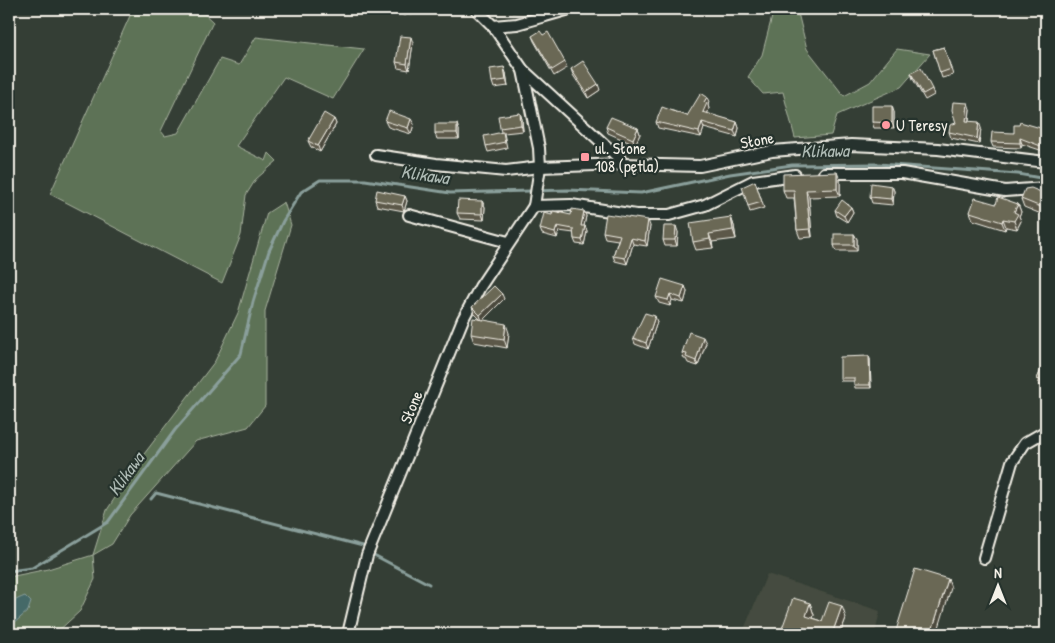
<svg xmlns="http://www.w3.org/2000/svg" width="1055" height="643" font-family="'Patrick Hand',sans-serif">
<rect width="100%" height="100%" fill="#343e35"/>
<filter id="ink" filterUnits="userSpaceOnUse"><feTurbulence type="fractalNoise" baseFrequency=".02" numOctaves="2"/><feDisplacementMap in="SourceGraphic" scale="10" xChannelSelector="R" yChannelSelector="G"/><feConvolveMatrix kernelMatrix="1 2 1 2 8 2 1 2 1" color-interpolation-filters="sRGB"/></filter>
<g filter="url(#ink)">
<path fill="#444b3f" d="M767 574 880 611 875 634H742Z"/>
<g fill="#5d7256" stroke="#a8b29f">
<path d="M133 9H199L213 22 161 131 165 136 178 133 220 59 239 65 256 37 364 49 333 99 284 77 236 146 266 161 269 153 277 161 256 179 246 195 241 235 222 283 50 194Z"/>
<path d="M774 9H797L807 49 844 96 870 82 897 49 930 54 901 87 837 115 831 135 795 138 783 92 763 94 748 77 762 55Z"/>
<path d="M284 202 291 225 265 311V406L248 427 196 441 130 515 112 544 93 555 95 579 80 611 55 634H9V624H13L9 606V577L48 569 93 555 107 510 141 458 215 361 238 313 267 213Z"/>
</g>
<path fill="#446968" stroke="#8a9f9b" d="M25 596 31 602 28 611 13 624H9C9 605 7 603 25 596Z"/>
<g fill="none" stroke-linecap="round" stroke-linejoin="round">
<g stroke="#8a9f9b" stroke-width="3">
<path d="M151 499 156 493 363 546"/>
<path d="M374 555 429 584"/>
<path d="M9 571 32 568 108 522 175 430 241 354 253 302 269 251 283 221 301 192 320 180H365L450 193 568 190 641 193 730 174 792 165 878 164 1018 174 1046 179"/>
</g>
<defs>
<g id="minor">
<path d="M476 9 493 26 523 70 620 159 622 164"/>
<path d="M493 26 517 24 570 9"/>
<path d="M523 70 539 148 540 167 534 206"/>
<path d="M376 155 436 164 506 171 540 167 622 164 700 166 772 151 851 145 938 149 1046 162"/>
<path d="M824 173H902L1005 191 1046 188"/>
<path d="M534 206 571 205 636 215H669L705 205 753 181 795 175"/>
<path d="M409 215 508 242"/>
<path d="M984 558 1012 462 1025 443 1046 431"/>
<path d="M348 634 367 555 463 319 480 287 534 206"/>
</g>
</defs>
<use href="#minor" stroke="#f4f1e8" stroke-width="14"/>
<use href="#minor" stroke="#26332d" stroke-width="10"/>
</g>
<g fill="#5c5949" stroke="#f4f1e8">
<path d="M391 9H413L411 15 406 13 405 16Z"/>
<path d="M511 9H526V11L512 12Z"/>
<path d="M543 35 565 62 567 68 554 76 534 41 532 36Z"/>
<path d="M413 43 409 70 398 68 396 62Z"/>
<path d="M944 47 953 75 942 78 933 50Z"/>
<path d="M571 69 600 90 588 98 573 75Z"/>
<path d="M506 73 508 86 494 88 492 82Z"/>
<path d="M911 73 932 89 934 95 925 100 913 79Z"/>
<path d="M709 102 708 105 709 109 707 114 737 122 739 128 737 137 704 128 701 137 658 128 656 122 687 116Z"/>
<path d="M970 109 969 121 981 128 979 144 951 138 949 132Z"/>
<path d="M894 112V128H874L872 122Z"/>
<path d="M520 113 522 119 523 131 504 133 507 148 488 152 486 146 501 132 500 128Z"/>
<path d="M1046 117V152L1022 144 1021 148 993 147 991 142 1014 133 1044 129Z"/>
<path d="M334 119 336 124 320 152 311 147 308 141Z"/>
<path d="M385 121 414 124 411 134 388 127Z"/>
<path d="M606 127 638 128 640 134 635 145 608 133Z"/>
<path d="M459 130V139H437L435 133Z"/>
<path d="M840 180V196L809 197 812 237 800 238 797 230 794 198H786L783 190Z"/>
<path d="M755 181 764 208 750 212 748 206Z"/>
<path d="M892 186 894 191 893 205 872 203 870 197Z"/>
<path d="M1046 194V216L1024 207 1021 199Z"/>
<path d="M405 196 407 201 404 211 377 206 375 200Z"/>
<path d="M482 201 485 207 484 220 460 219 457 213Z"/>
<path d="M996 204H1018L1021 212 1019 216 1021 221 1017 229 1006 227 1005 230 973 220 970 212Z"/>
<path d="M851 207 853 212 847 222 837 216 835 210Z"/>
<path d="M552 215 586 216 584 226H585L587 231 584 245 576 244 574 239V233L559 231 557 238 542 234 540 229Z"/>
<path d="M731 217 734 226 736 239 712 242 713 248 696 250 693 242Z"/>
<path d="M650 226 647 246 633 244 627 264 615 261 613 256 618 240 605 238 603 232Z"/>
<path d="M678 232 677 246H665L663 240Z"/>
<path d="M854 234 857 239V251H836L834 245Z"/>
<path d="M685 286 687 292 684 303 672 300 670 306 659 303 656 297Z"/>
<path d="M504 299 483 320 509 333 507 348 474 342 471 334 481 320 474 313 472 307Z"/>
<path d="M657 322 648 349 635 344 633 338Z"/>
<path d="M706 343 698 366 688 363 686 359H684L682 353Z"/>
<path d="M870 359 871 388H855L854 381H841L840 378Z"/>
<path d="M1046 359V392H1045L1043 386 1039 385 1037 379Z"/>
<path d="M810 603 814 615 813 618 822 621 846 618 840 634H780Z"/>
</g>
<g fill="#4b493c" stroke="#f4f1e8">
<path d="M403 9H404L406 13 405 16 403 10Z"/>
<path d="M409 9H413L411 15 408 10Z"/>
<path d="M411 37 413 43 409 70 407 64Z"/>
<path d="M504 67 506 73 508 86 506 80Z"/>
<path d="M598 84 600 90 588 98 586 92Z"/>
<path d="M707 97 709 102 708 105 709 109 706 118 703 112 704 102Z"/>
<path d="M968 103 970 109 968 126 966 121Z"/>
<path d="M892 106 894 112V128L892 123Z"/>
<path d="M520 113 522 119 523 131 521 125Z"/>
<path d="M334 119 336 124 320 152 318 146Z"/>
<path d="M411 119 414 124 411 134 408 128Z"/>
<path d="M702 122 704 128 701 137 699 132Z"/>
<path d="M737 122 739 128 737 137 734 131Z"/>
<path d="M979 122 981 128 979 144 977 138Z"/>
<path d="M457 124 459 130V139L457 133Z"/>
<path d="M638 128 640 134 635 145 633 139Z"/>
<path d="M1020 138 1022 144 1021 148 1020 143Z"/>
<path d="M837 172 840 180V196L837 189Z"/>
<path d="M892 186 894 191 893 205 891 199Z"/>
<path d="M806 190 809 197 812 237 810 229Z"/>
<path d="M405 196 407 201 404 211 402 205Z"/>
<path d="M482 201 485 207 484 220 482 214Z"/>
<path d="M1018 204 1021 212 1019 216 1021 221 1017 229 1014 221V212Z"/>
<path d="M851 207 853 212 847 222 844 216Z"/>
<path d="M584 211 586 216 583 231 581 226Z"/>
<path d="M731 217 734 226 736 239 733 230Z"/>
<path d="M1003 219 1006 227 1005 230 1002 222Z"/>
<path d="M648 220 650 226 647 246 645 241Z"/>
<path d="M557 226 559 231 557 238 555 233Z"/>
<path d="M585 226 587 231 584 245 582 240Z"/>
<path d="M676 226 678 232 677 246 675 240Z"/>
<path d="M709 234 712 242 713 248 710 239Z"/>
<path d="M854 234 857 239V251L854 245Z"/>
<path d="M631 238 633 244 627 264 625 258Z"/>
<path d="M685 286 687 292 684 303 681 298Z"/>
<path d="M502 294 504 299 482 321 480 315Z"/>
<path d="M670 294 672 300 670 306 668 300Z"/>
<path d="M655 316 657 322 648 349 646 343Z"/>
<path d="M506 324 509 333 507 348 504 339Z"/>
<path d="M703 337 706 343 698 366 696 361Z"/>
<path d="M869 356 870 359 871 388 870 385Z"/>
<path d="M948 579 951 588 937 634H931Z"/>
<path d="M810 603 814 615 810 627 806 616Z"/>
<path d="M842 606 846 618 840 634H832Z"/>
<path d="M802 627 804 634H799Z"/>
</g>
<g fill="#6b6855" stroke="#f4f1e8">
<path d="M540 31 543 35 548 32 565 62 552 70 532 36Z"/>
<path d="M400 36 411 37 407 64 396 62Z"/>
<path d="M944 47 951 69 940 73 933 50Z"/>
<path d="M583 61 598 84 586 92 571 69Z"/>
<path d="M504 67 506 80 492 82 490 69Z"/>
<path d="M921 68 932 89 923 94 911 73Z"/>
<path d="M701 93 707 97 704 102 707 103 703 112 737 122 734 131 702 122 699 132 656 122 662 107 687 116Z"/>
<path d="M953 102 968 103 966 121 979 122 977 138 949 132 950 125 956 123 952 110Z"/>
<path d="M872 106H892V123L872 122Z"/>
<path d="M389 111 411 119 408 128 385 121Z"/>
<path d="M324 113 334 119 318 146 308 141Z"/>
<path d="M520 113 521 125 500 128 498 116Z"/>
<path d="M611 117 638 128 633 139 606 127Z"/>
<path d="M1046 117V148L1020 138V143L991 142 992 132 1014 133V125H1019L1020 122 1044 129Z"/>
<rect x="435" y="124" width="22" height="9"/>
<path d="M503 132 505 142 486 146 484 136Z"/>
<path d="M837 172V189L806 190 810 229 797 230 794 190H783V174Z"/>
<path d="M755 181 762 202 748 206 742 187Z"/>
<path d="M871 183 892 186 891 199 870 197Z"/>
<path d="M1031 188 1046 194V209L1021 199 1025 189Z"/>
<path d="M377 190 405 196 402 205 375 200Z"/>
<path d="M998 197 1018 204 1014 212 1018 214 1014 221 1003 219 1002 222 970 212 975 198 996 204Z"/>
<path d="M458 200 482 201V214L457 213Z"/>
<path d="M842 200 851 207 844 216 835 210Z"/>
<path d="M572 209 584 211 581 226H585L582 240 574 239 573 229 557 226 555 233 540 229 544 213 552 215 553 211 571 215Z"/>
<path d="M606 214 648 220 645 241 631 238 625 258 613 256 620 235 603 232Z"/>
<path d="M731 217 733 230 709 234 710 239 693 242 690 223Z"/>
<path d="M664 226H676L675 240H663Z"/>
<rect x="834" y="234" width="20" height="11"/>
<path d="M662 279 685 286 681 298 670 294 668 300 656 297Z"/>
<path d="M494 286 502 294 480 315 472 307Z"/>
<path d="M645 313 655 316 646 343 633 338Z"/>
<path d="M473 318 506 324 504 339 471 334Z"/>
<path d="M689 332 703 337 696 361 686 357 687 354 682 353Z"/>
<path d="M869 356 870 385H854V378H840V357Z"/>
<path d="M1046 359V386H1043L1040 380 1037 379Z"/>
<path d="M915 569 948 579 931 634H895Z"/>
<path d="M793 598 810 603 806 616 822 621 829 602 842 606 832 634H818L819 633 802 627 799 634H780Z"/>
<path d="M411 631V634H395Z"/>
</g>
</g>
<g fill="#ff9aa2" stroke="#26332d" stroke-width="2">
<circle cx="886" cy="125" r="5"/>
<rect x="580" y="152" width="10" height="10" rx="2.5"/>
</g>
<g text-anchor="middle" stroke-width="4.5" stroke-linejoin="round" paint-order="stroke">
<g font-size="16" fill="#f4f1e8" stroke="#26332d" text-anchor="start">
<text x="896" y="131">U Teresy</text>
<text x="595" y="154">ul. Słone<tspan x="595" dy="18">108 (pętla)</tspan></text>
</g>
<g font-size="16" fill="#f4f1e8" stroke="#26332d">
<text transform="translate(757 140) rotate(-10)" y="6">Słone</text>
<text transform="translate(411 407) rotate(-68)" y="6">Słone</text>
</g>
<g font-size="18" font-style="italic" fill="#aebbb5" stroke="#26332d">
<text transform="translate(825 151) rotate(-1)" y="6">Klikawa</text>
<text transform="translate(425 175) rotate(8)" y="6">Klikawa</text>
<text transform="translate(126 474) rotate(-54)" y="6">Klikawa</text>
</g>
</g>
<rect width="1055" height="643" fill="none" stroke="#26332d" stroke-width="30"/>
<rect x="15" y="15" width="1025" height="613" fill="none" stroke="#f4f1e8" stroke-width="2" filter="url(#ink)"/>
<g transform="translate(998 586)" stroke="#26332d" stroke-width="4" paint-order="stroke">
<path d="M0-4L9 19L0 12L-9 19Z" fill="#f4f1e8"/>
<text y="-8" font-size="14" font-weight="bold" text-anchor="middle" fill="#f4f1e8">N</text>
</g>
</svg>
